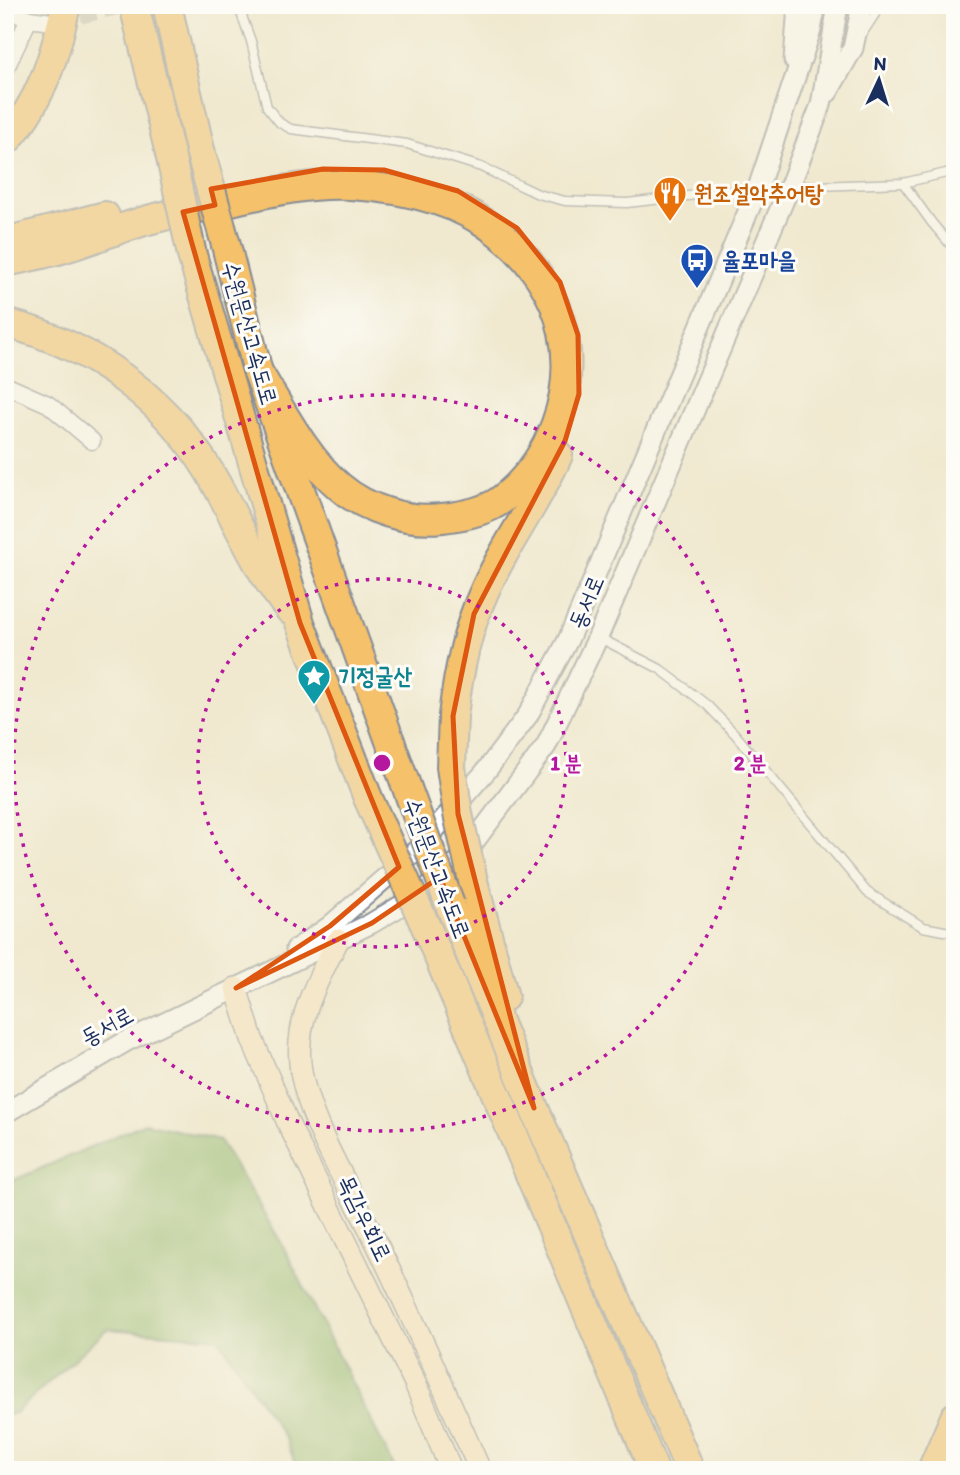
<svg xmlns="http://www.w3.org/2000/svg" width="960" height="1475" font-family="Itim,'Poor Story',sans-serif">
<rect width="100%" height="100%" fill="#fdfcf7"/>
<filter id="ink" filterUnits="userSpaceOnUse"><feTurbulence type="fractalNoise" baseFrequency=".0143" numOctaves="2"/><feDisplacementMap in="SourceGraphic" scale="14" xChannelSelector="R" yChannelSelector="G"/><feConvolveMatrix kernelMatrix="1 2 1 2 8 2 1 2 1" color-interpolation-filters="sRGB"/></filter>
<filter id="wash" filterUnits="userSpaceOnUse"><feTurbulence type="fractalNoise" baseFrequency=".00686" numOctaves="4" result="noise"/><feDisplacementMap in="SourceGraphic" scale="28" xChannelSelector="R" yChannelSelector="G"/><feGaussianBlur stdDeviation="1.57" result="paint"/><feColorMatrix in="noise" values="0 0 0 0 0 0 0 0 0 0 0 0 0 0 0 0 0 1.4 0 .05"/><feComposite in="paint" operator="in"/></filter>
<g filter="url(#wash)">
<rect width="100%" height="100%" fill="#f0e9d0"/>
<path fill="#8eb970" stroke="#547467" stroke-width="2" d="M145 1123 219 1140 281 1242 396 1470H297L287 1441 218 1338 107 1329 15 1413 5 1416V1184Z"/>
</g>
<g filter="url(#ink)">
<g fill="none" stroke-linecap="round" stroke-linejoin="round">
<path stroke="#c5c4b9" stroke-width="16" stroke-dasharray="16 8" stroke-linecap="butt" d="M57 21 127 5"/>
<defs>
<g id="service">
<path d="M238 5 251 41 267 107 280 123 291 129 407 144 481 167 538 194 565 201 627 203 758 188 903 183 955 171"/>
<path d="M862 34 881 5"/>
<path d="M903 183 932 223 955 250"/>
<path d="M598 637 660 669 707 705 735 734 867 892 923 927 955 933"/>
</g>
<g id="minor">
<path d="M5 9 29 19"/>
<path d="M5 70 29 19 52 22"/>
<path d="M5 385 48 404 92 441"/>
</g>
<g id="tertiary">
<path d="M794 60 798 5"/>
<path d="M828 92 853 48 862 5"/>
<path d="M296 949 330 926 416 851 486 771 528 715 568 640 758 188 811 30 816 5"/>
<path d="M5 1113 125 1042 372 923 422 893 461 859 546 746 598 637 789 188 821 105 838 5"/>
</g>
<g id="secondary">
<path d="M338 940C317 981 293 1023 301 1071 309 1122 350 1189 373 1236 411 1313 445 1391 480 1470"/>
<path d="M236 988 252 1039 288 1123 415 1383 451 1470"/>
</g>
<g id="motorway">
<path d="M134 5 171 158"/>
<path d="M167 5 200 150"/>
<path d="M5 142C41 103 55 56 66 5"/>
<path d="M5 242 105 216"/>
<path d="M226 245 258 372 400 769"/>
<path d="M192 255 300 623 368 798"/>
<path d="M5 262C20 259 35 256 50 252 83 244 115 229 148 220 175 213 203 207 231 201 270 192 309 183 349 185 402 188 457 199 499 233 530 258 555 293 563 332 576 393 551 462 501 500 485 512 461 516 442 518 407 522 367 510 340 487 306 459 281 409 258 372"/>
<path d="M5 323C95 345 174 404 218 487 241 529 259 573 290 610"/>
<path d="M453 716C458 674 466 631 484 592 505 544 537 503 558 455"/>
<path d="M473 881 504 997"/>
<path d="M450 905 534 1108 690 1470"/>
<path d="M427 929 654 1470"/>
<path d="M932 1470 955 1417"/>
</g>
</defs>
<use href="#service" stroke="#868c97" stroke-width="11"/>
<use href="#minor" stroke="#868c97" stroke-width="19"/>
<use href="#tertiary" stroke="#868c97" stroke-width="23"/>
<use href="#secondary" stroke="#868c97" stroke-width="24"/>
<use href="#motorway" stroke="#868c97" stroke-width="32"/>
<use href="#service" stroke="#fff" stroke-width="8"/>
<use href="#minor" stroke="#fff" stroke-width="16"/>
<use href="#tertiary" stroke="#fff" stroke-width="19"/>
<use href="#secondary" stroke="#fbe6c4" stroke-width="21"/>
<use href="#motorway" stroke="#f5c16b" stroke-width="28"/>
<defs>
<g id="motorway-bridge">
<path d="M200 150 226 245"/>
<path d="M171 158 192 255"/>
<path d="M453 716 451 767 458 814 473 881"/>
<path d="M400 769 450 905"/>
<path d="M368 798 427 929"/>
</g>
</defs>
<use href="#motorway-bridge" stroke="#868c97" stroke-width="32" stroke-linecap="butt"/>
<use href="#motorway-bridge" stroke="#f5c16b" stroke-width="28"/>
</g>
</g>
<path d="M0 0H960V1475H0ZM323 169 384 170 458 191 517 228 560 282 578 335 579 394 565 441 474 614 453 716 458 814 534 1108 440 877 372 923 236 988 330 926 399 867 300 623 183 212 215 205 211 189Z" fill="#f0e9d0" fill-opacity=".55" fill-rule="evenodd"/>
<path fill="none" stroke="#de5710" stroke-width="5" stroke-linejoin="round" d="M323 169 384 170 458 191 517 228 560 282 578 335 579 394 565 441 474 614 453 716 458 814 534 1108 440 877 372 923 236 988 330 926 399 867 300 623 183 212 215 205 211 189Z"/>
<g fill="none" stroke="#b5179e" stroke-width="3.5" stroke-dasharray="3.5 7">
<circle cx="382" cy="763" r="184"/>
<circle cx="382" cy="763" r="368"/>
</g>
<defs>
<symbol id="restaurant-pin" viewBox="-11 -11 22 30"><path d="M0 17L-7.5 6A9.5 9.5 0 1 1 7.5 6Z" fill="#e8710a" stroke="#fdfcf7"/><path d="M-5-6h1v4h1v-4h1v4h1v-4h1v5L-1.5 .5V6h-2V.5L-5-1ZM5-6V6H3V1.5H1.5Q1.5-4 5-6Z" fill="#fff"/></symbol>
<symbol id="bus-pin" viewBox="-11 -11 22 30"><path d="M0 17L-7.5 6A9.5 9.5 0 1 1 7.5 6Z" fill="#1a4fb4" stroke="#fdfcf7"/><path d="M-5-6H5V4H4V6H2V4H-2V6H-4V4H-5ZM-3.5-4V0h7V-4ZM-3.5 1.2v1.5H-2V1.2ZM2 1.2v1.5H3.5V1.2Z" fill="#fff"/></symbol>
<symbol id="sight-pin" viewBox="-11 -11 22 30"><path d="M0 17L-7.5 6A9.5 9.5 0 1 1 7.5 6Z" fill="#0f9aa8" stroke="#fdfcf7"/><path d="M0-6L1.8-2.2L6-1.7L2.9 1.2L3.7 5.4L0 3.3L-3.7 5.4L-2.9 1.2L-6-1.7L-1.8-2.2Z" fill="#fff"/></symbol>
</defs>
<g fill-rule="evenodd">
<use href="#restaurant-pin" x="651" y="174" width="38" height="52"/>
<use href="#bus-pin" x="678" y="241" width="38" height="52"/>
<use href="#sight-pin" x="295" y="657" width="38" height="52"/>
</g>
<g text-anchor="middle" stroke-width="6" stroke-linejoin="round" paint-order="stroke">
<g font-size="23" font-weight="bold" fill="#c56008" stroke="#fdfcf7" text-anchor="start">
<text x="694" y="201">원조설악추어탕</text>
</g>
<g font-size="23" font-weight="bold" fill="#164399" stroke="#fdfcf7" text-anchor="start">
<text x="722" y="268">율포마을</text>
</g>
<g font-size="23" fill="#1b2f5e" stroke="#fdfcf7">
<text transform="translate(250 333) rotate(74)" y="8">수원문산고속도로</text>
<text transform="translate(586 602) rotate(-67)" y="8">동서로</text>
<text transform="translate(437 868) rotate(69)" y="8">수원문산고속도로</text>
<text transform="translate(107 1026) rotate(-29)" y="8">동서로</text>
<text transform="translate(365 1218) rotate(64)" y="8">목감우회로</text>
</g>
<g font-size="23" font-weight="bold" fill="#0d838f" stroke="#fdfcf7" text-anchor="start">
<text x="338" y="684">기정굴산</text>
</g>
</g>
<circle cx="382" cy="763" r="10" fill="#b5179e" stroke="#fdfcf7" stroke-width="3.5"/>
<g font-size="21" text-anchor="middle" font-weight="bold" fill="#b5179e" stroke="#fdfcf7" stroke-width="6" stroke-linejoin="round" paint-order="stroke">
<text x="566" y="770">1 분</text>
<text x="750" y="770">2 분</text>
</g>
<rect width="960" height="1475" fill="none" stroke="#fdfcf7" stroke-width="28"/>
<g transform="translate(879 80) rotate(4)" stroke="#fdfcf7" stroke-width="5" paint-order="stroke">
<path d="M0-5L12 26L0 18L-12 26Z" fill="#1b2f5e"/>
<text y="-10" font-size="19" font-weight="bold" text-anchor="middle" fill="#1b2f5e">N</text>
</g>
</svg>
